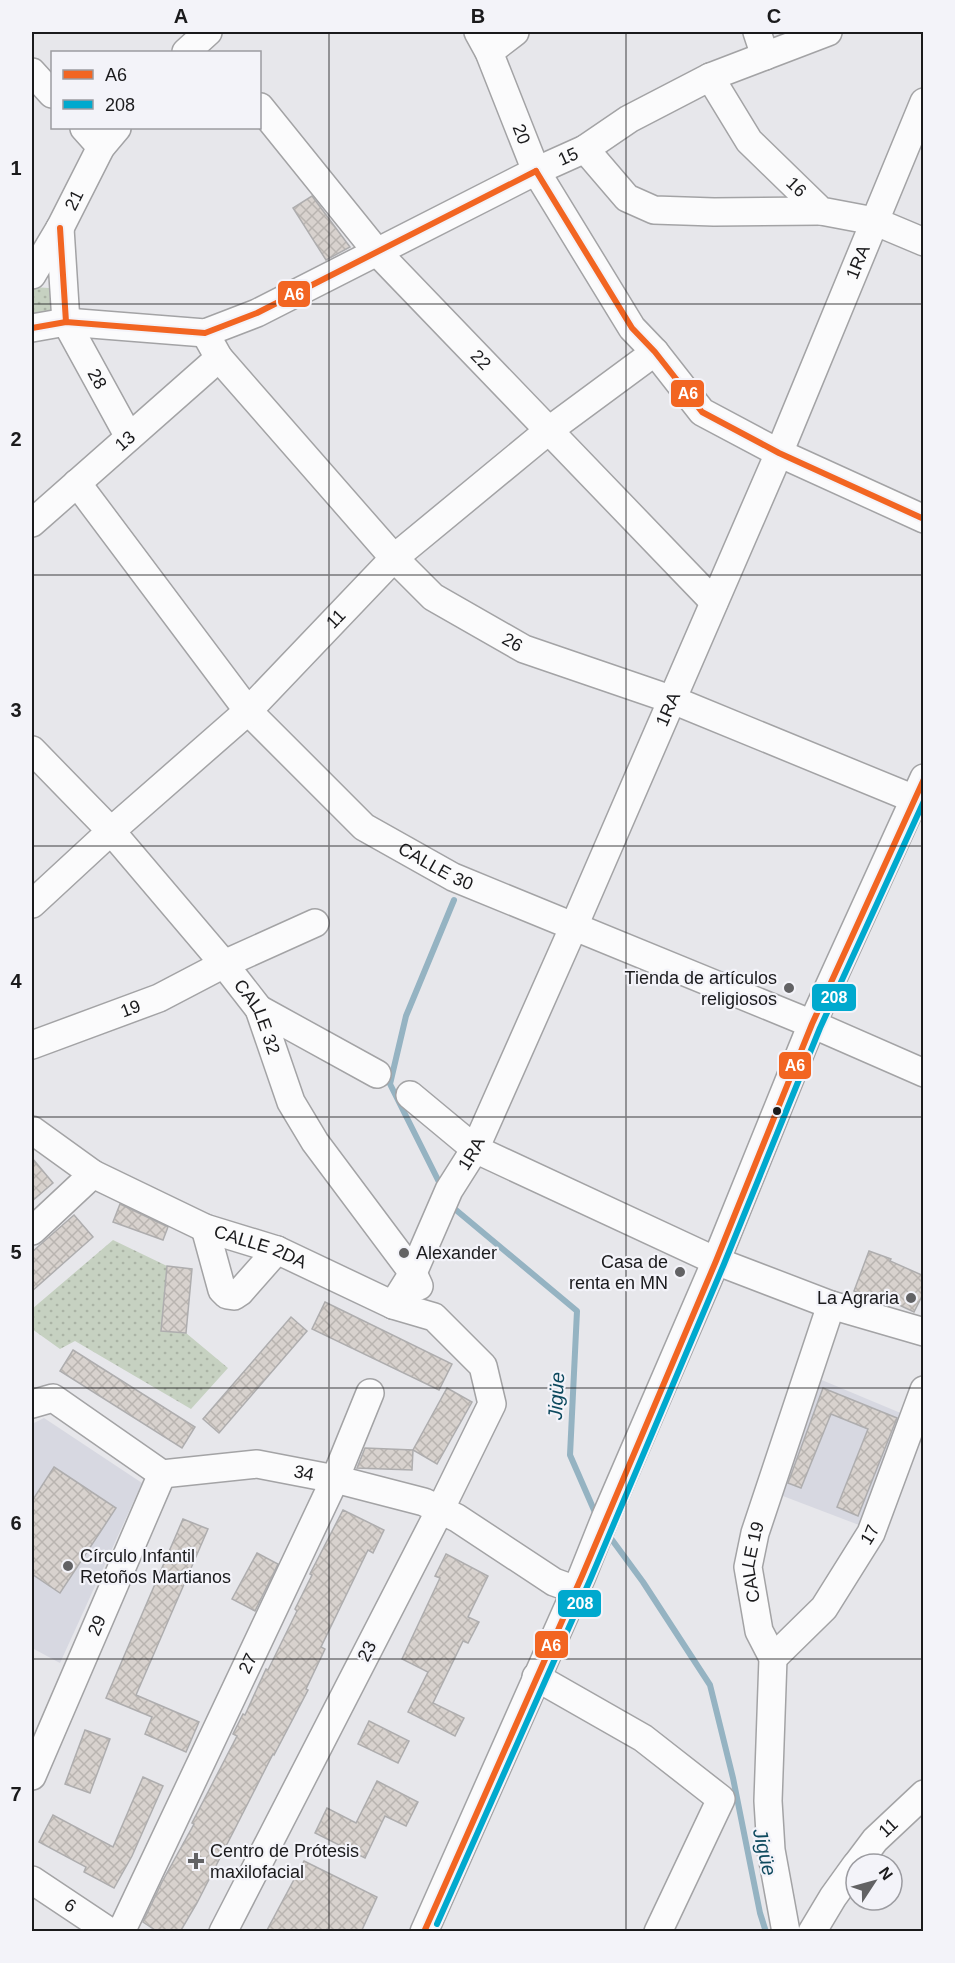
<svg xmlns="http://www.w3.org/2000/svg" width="955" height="1963" font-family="Arial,sans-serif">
<defs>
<pattern id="grass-dots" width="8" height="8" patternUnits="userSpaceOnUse" patternTransform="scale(1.5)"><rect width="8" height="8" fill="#c6d1c1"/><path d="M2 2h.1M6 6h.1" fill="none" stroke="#aab3a5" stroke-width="1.8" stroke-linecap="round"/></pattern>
<pattern id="building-cross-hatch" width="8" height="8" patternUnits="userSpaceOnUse" patternTransform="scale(1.5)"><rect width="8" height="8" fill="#d8d2ce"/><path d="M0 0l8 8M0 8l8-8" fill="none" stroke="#b9b4b0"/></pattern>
</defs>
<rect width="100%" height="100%" fill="#e7e7eb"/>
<g fill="#d7d8e1">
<path d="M817 1378 903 1414 859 1525 775 1493Z"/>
<path d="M44 1418 142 1483 60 1663 32 1648V1424Z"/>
</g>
<g fill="url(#grass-dots)">
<path d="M33 287 49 288 52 307 45 320 32 317Z"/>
<path d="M113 1240 167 1266 161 1331 186 1333 228 1368 191 1409 75 1341 60 1349 32 1329V1309Z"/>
</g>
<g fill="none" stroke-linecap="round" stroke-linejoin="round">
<g stroke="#95b3c2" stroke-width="6">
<path d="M442 1188 390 1084 406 1016 454 900"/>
<path d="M450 1205 577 1311 570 1455 597 1517"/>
<path d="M607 1533 643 1582 710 1685 733 1778 760 1913 766 1932"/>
</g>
</g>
<g fill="url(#building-cross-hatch)" stroke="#aeadae" stroke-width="1.5">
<path d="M312 196 350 247 326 260 293 208Z"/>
<path d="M32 1158 53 1183 32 1201Z"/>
<path d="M120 1204 168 1227 163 1240 113 1222Z"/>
<path d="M74 1215 93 1237 32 1291V1252Z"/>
<path d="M869 1251 891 1259 890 1261 924 1276V1292L914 1312 878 1295 876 1299 854 1291Z"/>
<path d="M167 1266 192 1269 186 1333 161 1331Z"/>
<path d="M325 1302 452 1364 439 1390 312 1329Z"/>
<path d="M291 1317 307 1331 219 1433 203 1419Z"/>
<path d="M73 1350 195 1427 182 1448 60 1371Z"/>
<path d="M447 1388 472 1402 437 1464 413 1450Z"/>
<path d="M823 1388 897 1418 858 1516 837 1507 868 1429 831 1414 801 1488 788 1483Z"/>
<path d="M365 1448 413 1450 412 1470 357 1468Z"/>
<path d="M54 1467 116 1508 60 1593 32 1574V1501Z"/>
<path d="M343 1510 384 1530 373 1553 368 1550 321 1647 325 1649 306 1689 308 1690 274 1755 273 1754 197 1903 180 1932H158L143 1922 162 1882 194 1824 192 1823 237 1736 233 1734 243 1714 245 1715 266 1669 268 1670 297 1611 295 1609 312 1575 310 1574Z"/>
<path d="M183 1519 208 1529 136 1695 199 1722 186 1752 145 1734 152 1717 106 1698Z"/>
<path d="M257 1553 278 1564 255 1611 232 1599Z"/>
<path d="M446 1554 488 1576 468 1617 479 1622 468 1643 463 1641 433 1703 464 1718 455 1736 408 1712 428 1672 402 1659 440 1578 435 1576Z"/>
<path d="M369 1721 409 1741 398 1763 358 1744Z"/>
<path d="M85 1730 110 1739 90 1793 65 1784Z"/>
<path d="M143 1777 163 1786 132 1856 114 1888 84 1872 86 1867 39 1842 53 1815 113 1847Z"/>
<path d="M377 1781 418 1802 406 1826 385 1816 365 1858 315 1833 327 1808 356 1823Z"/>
<path d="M304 1861 377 1897 361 1932H266Z"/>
</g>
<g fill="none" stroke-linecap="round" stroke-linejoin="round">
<defs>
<g id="minor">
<path id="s1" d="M478 32 489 52 536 171 632 328 655 352 702 412 779 453 924 519"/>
<path d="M757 32 765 56"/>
<path d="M186 52 208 32"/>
<path d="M489 52 515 32"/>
<path d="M32 72 52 94"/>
<path id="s2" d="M710 77 749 141 821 211 874 221 924 242"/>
<path id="s3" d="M260 107 377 252 714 602"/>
<path d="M84 128 101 147"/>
<path d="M585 149 627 198 654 210 714 212 821 211"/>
<path id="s4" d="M60 228 66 322 129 437"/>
<path id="s5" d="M32 275 60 228 101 147 117 128"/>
<path id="s6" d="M32 328 66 322 205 333 257 313 536 171 585 149 629 119 710 77 828 32"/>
<path id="s7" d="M205 333 219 358 394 558 433 597 524 649 673 700 924 803"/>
<path id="s8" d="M77 483 248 711 364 827 453 877 812 1024 924 1073"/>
<path id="s9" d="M32 523 219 358"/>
<path id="s10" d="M32 750 111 831 224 964 259 1009 291 1102 315 1142 413 1273 419 1286"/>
<path id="s11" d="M32 904 111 831 248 711 394 558 548 431 655 352"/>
<path d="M259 1009 377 1074"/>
<path id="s12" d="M32 1045 159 998 224 964 315 923"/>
<path d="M410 1095 475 1149 716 1261 831 1305 924 1332"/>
<path id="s13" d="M32 1130 93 1174 205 1228 277 1250 393 1305 434 1317 483 1366 492 1404 440 1510 223 1932"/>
<path d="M205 1228 222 1290 227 1295 234 1296 240 1292 277 1250"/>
<path d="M32 1231 93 1174"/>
<path id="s14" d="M393 1305 413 1273 449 1190 475 1149 574 926 779 453 924 102"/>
<path id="s15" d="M32 1404 53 1398 162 1474 257 1464 335 1479 424 1502 457 1518 554 1582 576 1590"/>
<path id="s16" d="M773 1658 824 1608 871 1533 924 1390"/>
<path d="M536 1677 643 1738 721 1799 658 1932"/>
<path id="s17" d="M32 1776 162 1474"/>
<path id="s18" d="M857 1864 875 1840 924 1794"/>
<path id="s19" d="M32 1880 110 1932"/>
<path id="s20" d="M121 1932 335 1479 370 1393"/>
<path d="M424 1932 582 1576 606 1516 716 1261 812 1024 924 778"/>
<path id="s21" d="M786 1932 771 1850 768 1801 773 1658 759 1631 748 1567 755 1533 831 1305"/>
<path d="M812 1932 833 1897 856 1865"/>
</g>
</defs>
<use href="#minor" stroke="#a3a3a5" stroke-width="30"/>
<use href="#minor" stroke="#fbfbfc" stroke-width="27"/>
<defs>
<g id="bus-1">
<path d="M536 171 632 328 655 352 702 412 779 453 924 519"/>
<path d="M60 228 66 322"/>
<path d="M32 328 66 322 205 333 257 313 536 171"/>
<path d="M424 1932 582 1576 716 1261 812 1024 924 779"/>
</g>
<path id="bus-2" d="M437 1924 590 1580 724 1264 820 1028 924 801"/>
</defs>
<use href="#bus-1" stroke="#f3f3f9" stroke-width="10"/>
<use href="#bus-2" stroke="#f3f3f9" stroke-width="10"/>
<use href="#bus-1" stroke="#f26522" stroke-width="6"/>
<use href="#bus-2" stroke="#00a9ce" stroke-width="6"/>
</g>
<path fill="none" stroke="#1a1a1c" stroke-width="1.5" stroke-opacity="0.55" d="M329 32V1932M626 32V1932M32 304H924M32 575H924M32 846H924M32 1117H924M32 1388H924M32 1659H924"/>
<g fill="#626264" stroke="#f3f3f9" stroke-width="2">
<circle cx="789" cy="988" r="6"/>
<circle cx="404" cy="1253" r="6"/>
<circle cx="680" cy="1272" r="6"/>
<circle cx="911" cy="1298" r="6"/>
<circle cx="68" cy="1566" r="6"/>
<path d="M193 1852h6v6h6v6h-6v6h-6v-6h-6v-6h6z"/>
</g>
<circle fill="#1a1a1c" stroke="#f3f3f9" stroke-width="2" cx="777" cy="1111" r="5"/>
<g text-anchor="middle" stroke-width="4.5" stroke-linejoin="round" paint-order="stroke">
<g font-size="18" fill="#1a1a1c" stroke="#f3f3f9">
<text dy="6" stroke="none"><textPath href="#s1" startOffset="111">20</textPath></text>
<text dy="6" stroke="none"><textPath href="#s6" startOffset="578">15</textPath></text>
<text dy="6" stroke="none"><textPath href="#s2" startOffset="141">16</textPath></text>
<text dy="6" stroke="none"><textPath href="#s5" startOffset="86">21</textPath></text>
<text dy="6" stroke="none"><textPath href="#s14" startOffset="1143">1RA</textPath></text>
<text dy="6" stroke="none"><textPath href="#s3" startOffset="336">22</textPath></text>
<text dy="6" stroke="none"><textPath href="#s4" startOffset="159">28</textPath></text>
<text dy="6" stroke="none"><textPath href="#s9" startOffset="124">13</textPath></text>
<text dy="6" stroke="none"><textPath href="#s11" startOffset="417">11</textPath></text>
<text dy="6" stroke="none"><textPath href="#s7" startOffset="441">26</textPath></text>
<text dy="6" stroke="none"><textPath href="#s14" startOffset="657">1RA</textPath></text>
<text dy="6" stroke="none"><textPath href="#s8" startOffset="531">CALLE 30</textPath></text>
<text dy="6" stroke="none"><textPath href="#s12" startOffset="105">19</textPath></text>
<text dy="6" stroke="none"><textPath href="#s10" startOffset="351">CALLE 32</textPath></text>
<text dy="6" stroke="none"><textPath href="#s14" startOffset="171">1RA</textPath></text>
<text dy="6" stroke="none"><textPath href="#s13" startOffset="258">CALLE 2DA</textPath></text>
<text dy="6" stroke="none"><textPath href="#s15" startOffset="298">34</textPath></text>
<text dy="6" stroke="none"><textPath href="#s16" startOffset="158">17</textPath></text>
<text dy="6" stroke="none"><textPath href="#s21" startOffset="376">CALLE 19</textPath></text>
<text dy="6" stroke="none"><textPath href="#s17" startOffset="164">29</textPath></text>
<text transform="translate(367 1651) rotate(-63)" y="6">23</text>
<text dy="6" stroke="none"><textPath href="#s20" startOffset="297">27</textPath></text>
<text dy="6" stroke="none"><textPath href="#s18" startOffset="48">11</textPath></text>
<text dy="6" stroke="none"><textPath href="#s19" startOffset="46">6</textPath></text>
</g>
<g font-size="18" fill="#1a1a1c" stroke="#f3f3f9" text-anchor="end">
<text x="777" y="984">Tienda de artículos<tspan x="777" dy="21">religiosos</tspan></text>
<text x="416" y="1259" text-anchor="start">Alexander</text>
<text x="668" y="1268">Casa de<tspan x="668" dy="21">renta en MN</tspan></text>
<text x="899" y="1304">La Agraria</text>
<text x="80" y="1562" text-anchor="start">Círculo Infantil<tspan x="80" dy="21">Retoños Martianos</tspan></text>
<text x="210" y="1857" text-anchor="start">Centro de Prótesis<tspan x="210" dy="21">maxilofacial</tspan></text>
</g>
<g font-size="20" font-style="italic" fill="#0d495e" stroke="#f3f3f9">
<text transform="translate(556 1396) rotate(-87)" y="7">Jigüe</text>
<text transform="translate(765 1852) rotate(77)" y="7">Jigüe</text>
</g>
</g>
<g stroke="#f3f3f9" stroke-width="2">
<rect x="277" y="280" width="34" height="28" rx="6" fill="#f26522"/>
<rect x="670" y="379" width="35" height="29" rx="6" fill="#f26522"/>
<rect x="811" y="983" width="46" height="29" rx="6" fill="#00a9ce"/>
<rect x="778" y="1051" width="34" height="29" rx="6" fill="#f26522"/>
<rect x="557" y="1589" width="45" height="29" rx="6" fill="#00a9ce"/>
<rect x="534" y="1630" width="35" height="29" rx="6" fill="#f26522"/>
</g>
<g font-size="16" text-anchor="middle" font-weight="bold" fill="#fff">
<text x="294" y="300">A6</text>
<text x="688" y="399">A6</text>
<text x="834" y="1003">208</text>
<text x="795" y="1071">A6</text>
<text x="580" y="1609">208</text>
<text x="551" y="1651">A6</text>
</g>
<rect width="955" height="1963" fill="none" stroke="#f3f3f9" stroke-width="66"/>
<rect x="51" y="51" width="210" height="78" fill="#f3f3f9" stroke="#9c9ca1" stroke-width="1.5"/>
<rect x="63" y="70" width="30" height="9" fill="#f26522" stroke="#9c9ca1" stroke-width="1.5"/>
<text x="105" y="81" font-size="18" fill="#1a1a1c">A6</text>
<rect x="63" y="100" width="30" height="9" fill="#00a9ce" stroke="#9c9ca1" stroke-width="1.5"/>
<text x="105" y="111" font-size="18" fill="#1a1a1c">208</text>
<g transform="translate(874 1882) rotate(54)"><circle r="28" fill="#f3f3f9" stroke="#9c9ca1" stroke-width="1.5"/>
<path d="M0-4.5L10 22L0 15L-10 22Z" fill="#626264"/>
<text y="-9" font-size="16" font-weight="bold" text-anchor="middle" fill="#1a1a1c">N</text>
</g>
<rect x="33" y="33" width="889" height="1897" fill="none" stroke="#1a1a1c" stroke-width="2"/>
<g font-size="20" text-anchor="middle" font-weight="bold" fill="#1a1a1c">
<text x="181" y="23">A</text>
<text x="478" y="23">B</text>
<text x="774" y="23">C</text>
<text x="16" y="175">1</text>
<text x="16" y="446">2</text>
<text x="16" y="717">3</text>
<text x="16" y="988">4</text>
<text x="16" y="1259">5</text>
<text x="16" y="1530">6</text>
<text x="16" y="1801">7</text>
</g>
</svg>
